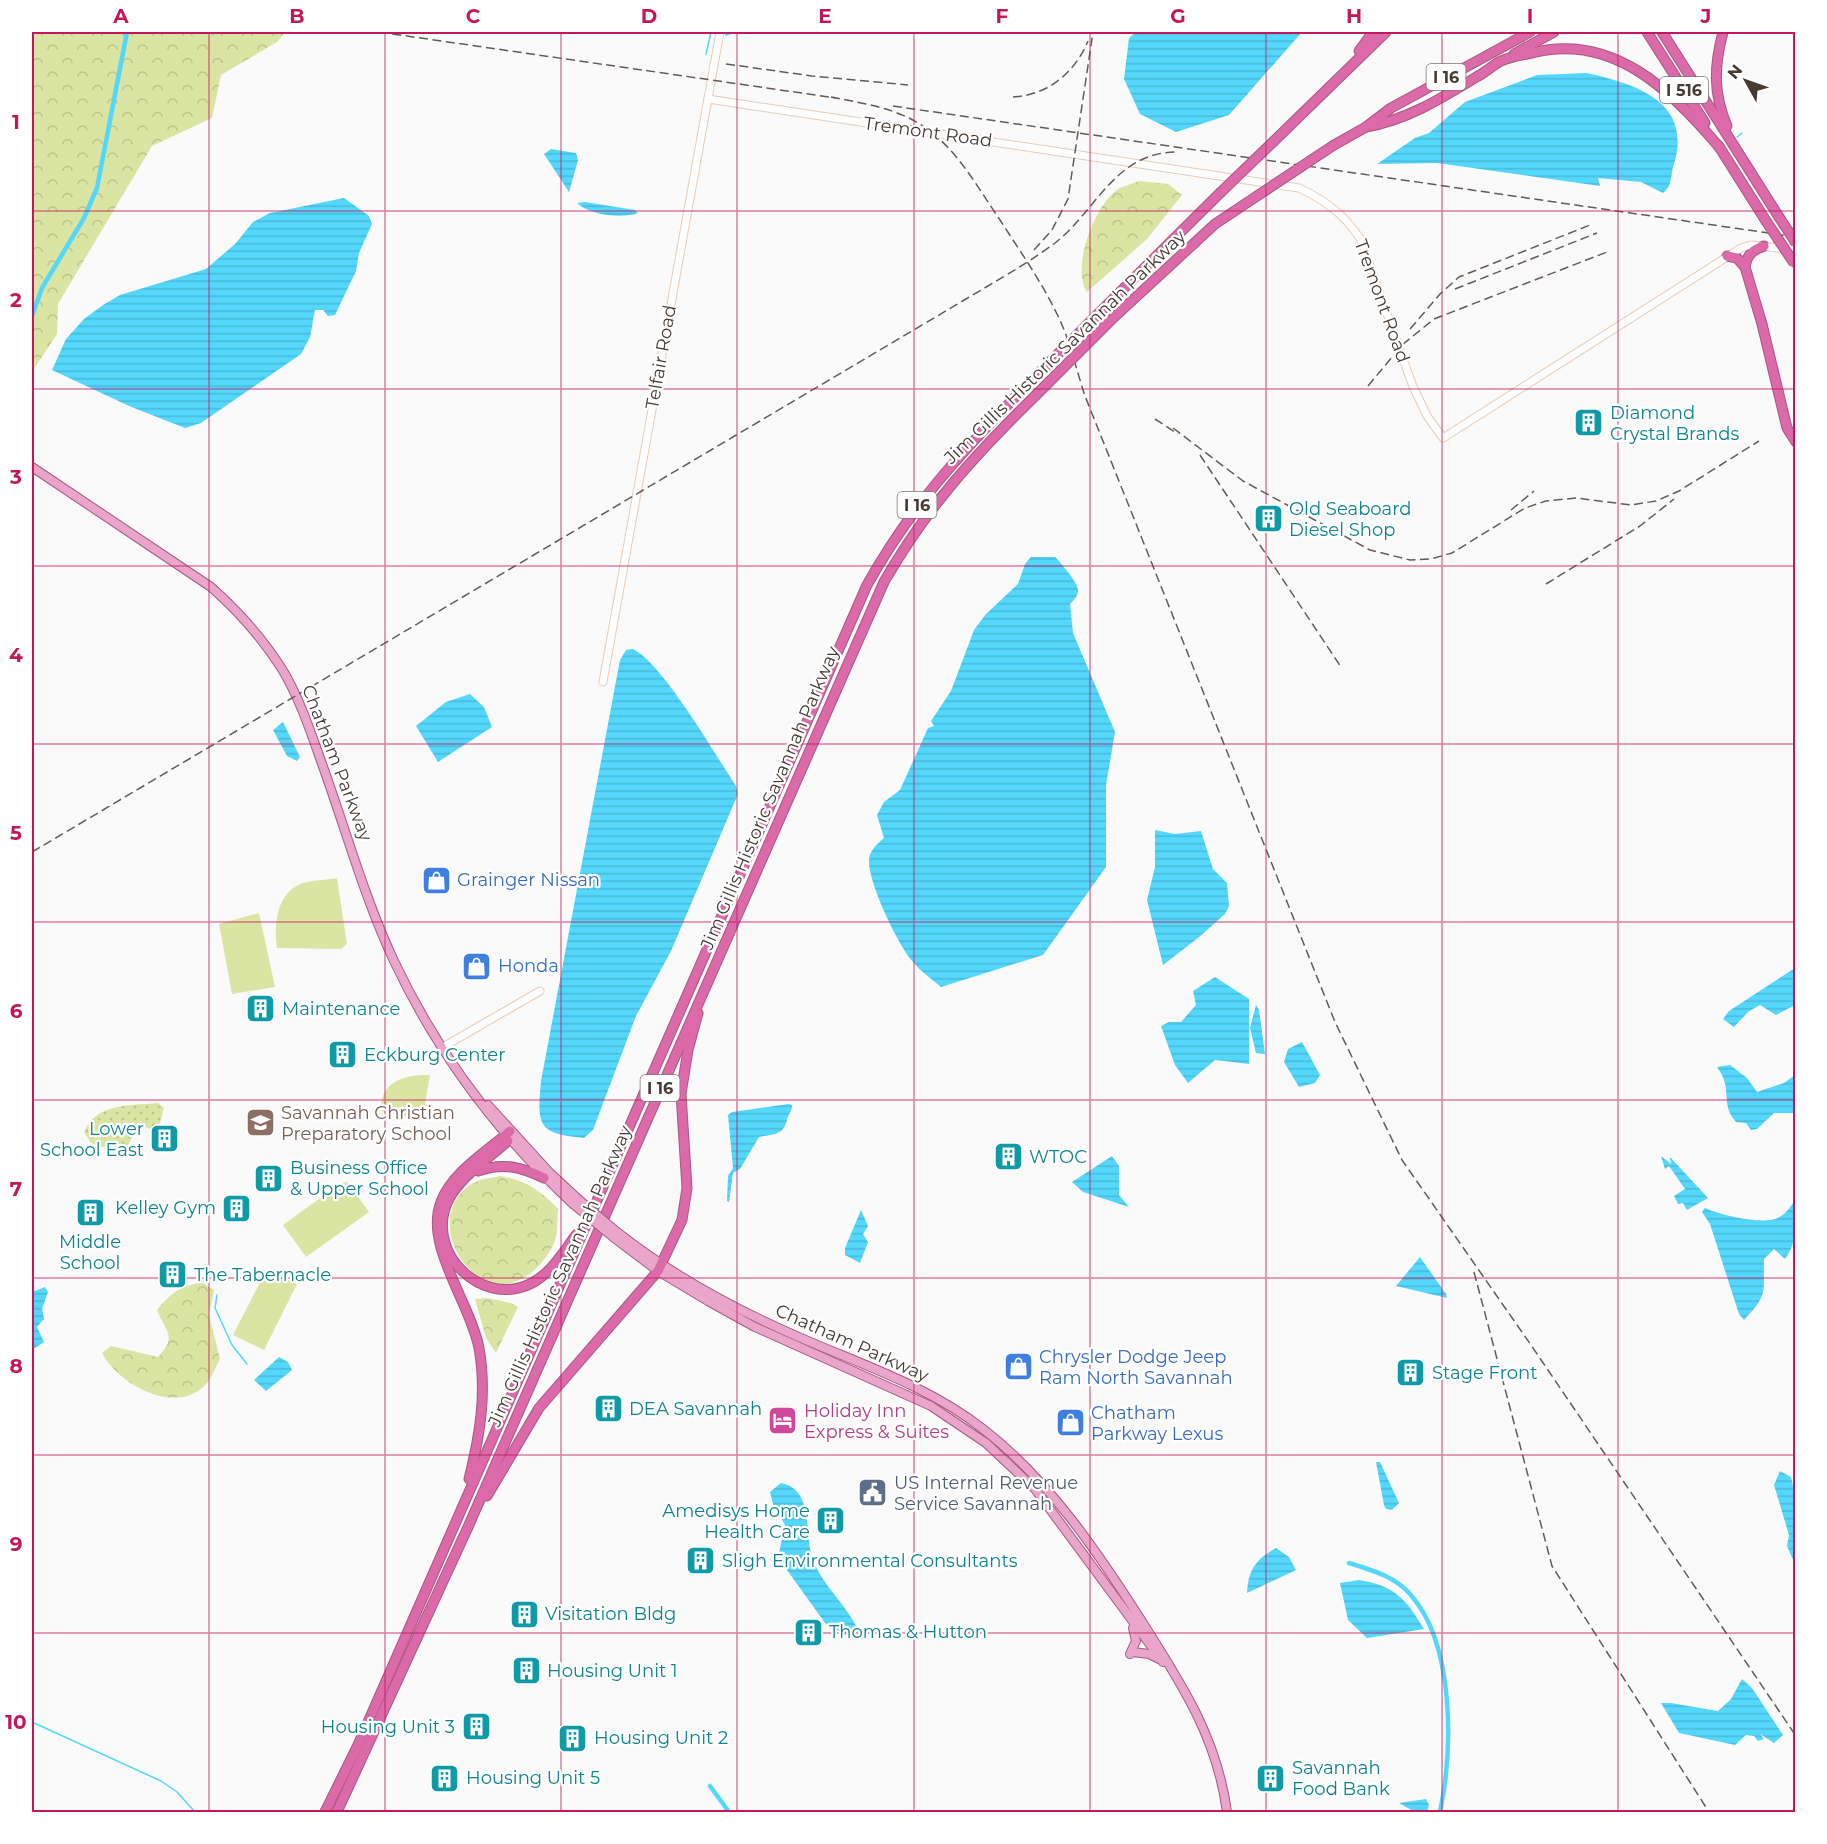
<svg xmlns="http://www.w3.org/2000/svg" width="1827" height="1844" font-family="Montserrat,sans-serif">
<defs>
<pattern id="forest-crowns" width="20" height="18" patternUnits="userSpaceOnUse" patternTransform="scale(1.5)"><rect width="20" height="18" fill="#dae4a3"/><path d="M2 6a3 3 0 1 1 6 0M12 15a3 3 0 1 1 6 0" fill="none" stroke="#bcc48d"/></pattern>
<pattern id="park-dots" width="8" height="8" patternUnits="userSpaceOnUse" patternTransform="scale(1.5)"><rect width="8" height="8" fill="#dae4a3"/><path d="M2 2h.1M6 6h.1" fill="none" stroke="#bcc48d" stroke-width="1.8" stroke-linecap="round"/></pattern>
<pattern id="water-rules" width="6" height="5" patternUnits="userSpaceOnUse" patternTransform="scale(1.5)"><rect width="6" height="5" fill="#53d7fc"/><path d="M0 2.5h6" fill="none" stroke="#4ab9d8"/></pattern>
</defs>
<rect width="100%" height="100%" fill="#fafafa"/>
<g fill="url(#forest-crowns)">
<path d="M32 32H285L277 42 221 75 212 118 152 146 58 304 57 334 32 372Z"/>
<path d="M1139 181 1168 184 1182 195 1147 239 1087 292C1071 268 1094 206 1117 190 1123 186 1132 184 1139 181Z"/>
<path d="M500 1176C525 1180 540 1190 558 1209 557 1218 558 1228 556 1237 549 1262 519 1292 490 1282 450 1268 432 1207 473 1183 480 1179 492 1178 500 1176Z"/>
<path d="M203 1283 214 1290 209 1315 220 1359C216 1366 212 1377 207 1383 177 1418 118 1384 102 1353L111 1346 158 1357C178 1336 166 1333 157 1310 170 1294 182 1284 203 1283Z"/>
<path d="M487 1298 511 1303 518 1307 496 1353 486 1338 475 1299Z"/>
</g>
<path fill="url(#park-dots)" d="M158 1103 164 1108 158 1131 138 1125 124 1154 91 1143 84 1132C97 1102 130 1106 158 1103Z"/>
<g fill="#dae4a3">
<path d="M337 878 347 944 341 949 277 948C274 925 276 892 303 883 313 880 326 880 337 878Z"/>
<path d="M259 913 275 987 232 994 219 924Z"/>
<path d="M430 1075 423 1116 419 1119 381 1111C379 1081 406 1074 430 1075Z"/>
<path d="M347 1182 369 1212 306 1257 283 1225 341 1183Z"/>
<path d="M267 1269 297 1284 264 1350 233 1335Z"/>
</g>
<g fill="url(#water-rules)">
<path d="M1136 32H1302L1229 115 1176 132 1140 114 1124 79 1129 38Z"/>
<path d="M1587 73C1635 84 1693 101 1674 164 1670 176 1673 185 1663 193L1641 182 1598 178 1600 186 1437 163 1377 164 1415 138 1429 133 1465 102 1537 75Z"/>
<path d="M551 149 576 153 578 160 569 192 544 154Z"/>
<path d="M344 198 369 216 372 224 359 253 356 271 335 315 328 316 323 310H315L310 337 301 354 201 423 185 428 129 406 52 370 66 339 84 319 103 305 120 295 206 269 235 244 253 222 270 213Z"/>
<path d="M585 202 635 210 638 213C621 219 590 215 577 203Z"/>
<path d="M1031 557H1055C1061 563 1079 584 1078 591 1078 596 1073 601 1070 604L1073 633 1115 732 1106 785V867L1043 955 941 987C932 979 921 972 913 962 898 945 868 883 869 860 870 850 876 845 884 838L877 815 884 802 900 790 928 728 934 726 931 721 951 691 974 630 986 614 1018 584 1025 564Z"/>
<path d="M633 649C663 664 715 754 736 786L738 794 671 951 636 1016 593 1130 584 1138C537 1134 537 1125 541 1081L620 660 626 650Z"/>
<path d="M470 694 484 707 492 727 438 762 416 726 446 702Z"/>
<path d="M283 722 300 757 297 761 287 756 273 730Z"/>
<path d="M1155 830 1175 834 1201 831 1213 869 1227 883 1229 906 1225 914 1198 938 1163 965 1147 900 1155 867Z"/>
<path d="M1795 968V1005L1776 1015 1760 1005 1748 1012 1734 1027 1723 1019 1729 1011Z"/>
<path d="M1215 977 1249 999V1064L1215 1060 1188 1083 1175 1065 1161 1026 1169 1022H1181L1196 1005 1193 991Z"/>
<path d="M1256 1005 1259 1010 1265 1054 1256 1053 1250 1028Z"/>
<path d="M1302 1042 1320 1075 1315 1083 1299 1087 1284 1062 1288 1049Z"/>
<path d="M1730 1065 1747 1078 1757 1092 1784 1083 1795 1075V1113H1774L1757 1129 1751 1130 1746 1123 1736 1122C1719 1103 1734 1090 1717 1067Z"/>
<path d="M789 1104 792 1105C792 1112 788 1114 787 1120 783 1136 773 1134 759 1137L740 1169 733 1173 729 1202 727 1201 728 1176 733 1168 728 1115 732 1112Z"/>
<path d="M1112 1156 1119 1166V1195L1129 1207 1083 1192 1072 1182Z"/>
<path d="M1661 1156 1671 1164 1670 1157 1708 1198 1687 1210 1683 1203 1678 1204 1674 1196 1685 1189 1669 1166 1665 1169Z"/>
<path d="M1795 1200C1796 1221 1798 1242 1785 1259L1774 1249 1764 1259C1763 1292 1769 1294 1744 1320L1739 1314 1710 1224 1702 1212 1705 1208C1720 1215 1759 1224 1775 1219 1784 1216 1790 1208 1795 1200Z"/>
<path d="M861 1210 868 1226 863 1234 868 1242 860 1263 845 1255V1248Z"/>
<path d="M1420 1257 1446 1294 1447 1298 1396 1286Z"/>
<path d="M32 1287 35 1291 45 1287 48 1292 42 1309 44 1319 37 1327 44 1342 32 1350Z"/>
<path d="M279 1357 288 1362 292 1370 266 1391 254 1380Z"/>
<path d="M1376 1462H1380L1399 1503 1392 1510 1386 1509 1384 1505Z"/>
<path d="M1780 1471 1791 1477 1795 1495V1578L1793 1575 1794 1562 1787 1546 1789 1535 1774 1485Z"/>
<path d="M781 1483C813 1489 805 1530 811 1553 818 1582 845 1602 857 1628L849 1637 825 1623 787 1570 779 1553 785 1525 773 1504 770 1492Z"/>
<path d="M1276 1548 1289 1557 1296 1570 1247 1593C1248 1570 1256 1559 1276 1548Z"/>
<path d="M1359 1580C1395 1586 1405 1598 1424 1629L1367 1638 1348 1620 1340 1583Z"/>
<path d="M1742 1679 1752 1688 1783 1735 1774 1743 1760 1734 1764 1739 1758 1741 1754 1736 1746 1735 1735 1745 1679 1733 1661 1703H1671L1718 1711 1731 1699Z"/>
<path d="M1426 1799 1429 1805 1427 1812H1415L1399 1803Z"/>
</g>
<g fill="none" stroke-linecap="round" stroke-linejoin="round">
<g stroke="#53d7fc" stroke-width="1.5">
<path d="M726 35 735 32"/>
<path d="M706 54 711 32"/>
<path d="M1737 137 1742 133"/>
<path d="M217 1295 215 1308 232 1345 247 1364"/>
<path d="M32 1722 161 1781 177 1792 195 1812"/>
</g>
<g stroke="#53d7fc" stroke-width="4.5">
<path d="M32 316 42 288 84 218 97 188 127 32"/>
<path d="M1349 1563C1371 1570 1394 1576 1410 1594 1455 1644 1453 1750 1440 1812"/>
<path d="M710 1786 729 1812"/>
</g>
<defs>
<g id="minor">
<path d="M708 99 1299 188C1325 200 1345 215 1361 240L1412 384 1427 416 1443 438 1741 248 1751 245 1796 250"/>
<path d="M603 682 720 32"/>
<path d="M443 1047 540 991"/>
</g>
<g id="major">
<path d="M32 467 211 587C237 610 263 639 282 669 299 697 310 730 321 761 345 827 364 897 394 961 437 1052 499 1135 573 1204"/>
<path d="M488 1105 550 1173 577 1198"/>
<path d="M617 1232C674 1277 736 1310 801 1338 863 1365 930 1387 983 1429 1048 1479 1097 1551 1141 1620 1181 1683 1217 1737 1227 1812"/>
<path d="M613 1237 658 1271 708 1301 755 1327 931 1406 986 1443 1035 1489 1163 1662"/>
<path d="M1133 1652 1149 1654 1159 1659"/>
<path d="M1130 1654 1136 1641 1133 1628"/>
</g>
<g id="highway">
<path d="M1647 32 1705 123"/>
<path d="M1662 32 1779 217"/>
<path d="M1723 32C1714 66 1713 93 1727 126"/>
<path d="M1359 51 1373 32"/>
<path d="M1514 54 1554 32"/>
<path d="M1366 127C1407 120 1442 98 1478 76 1486 72 1493 65 1501 61 1510 57 1522 55 1532 53 1613 32 1672 91 1720 148"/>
<path d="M1274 141 1386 32"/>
<path d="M1334 145 1366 127 1391 108 1530 32"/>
<path d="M1718 145 1766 221"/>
<path d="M1727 256 1737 258 1745 267 1762 324 1787 428 1796 442"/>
<path d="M1745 267C1747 254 1753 250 1764 246"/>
<path d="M1104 308 1220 193"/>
<path d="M1111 320 1215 224 1257 196"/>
<path d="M508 1141C488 1159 458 1178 447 1203 426 1253 481 1307 530 1284 551 1274 563 1252 577 1234"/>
<path d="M478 1171C503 1162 521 1167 544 1178"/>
<path d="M469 1479C480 1435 487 1393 479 1348 470 1302 424 1245 441 1202 452 1172 488 1151 510 1131"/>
<path d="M487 1496 539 1408 658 1271 682 1220 687 1188 681 1094 688 1050 698 1013"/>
<path d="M325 1812 358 1745 867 585C912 505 958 456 1021 391"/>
<path d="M337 1812 468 1527 884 582C927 507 974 456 1035 396"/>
</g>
</defs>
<use href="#minor" stroke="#eaccb5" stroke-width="9"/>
<use href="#major" stroke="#a8597f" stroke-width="10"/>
<use href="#highway" stroke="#a8597f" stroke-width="11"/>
<use href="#minor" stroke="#fff" stroke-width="7"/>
<use href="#major" stroke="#eaa5cb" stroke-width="8"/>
<use href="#highway" stroke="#dc69a9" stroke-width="9"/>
<g stroke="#655b54" stroke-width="1.5" stroke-dasharray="9 4.5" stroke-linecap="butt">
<path d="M379 32 836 98"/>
<path d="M726 64 812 76 908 85"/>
<path d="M831 97C860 103 892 107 918 123 955 145 976 185 1000 220 1020 251 1041 281 1057 314 1070 340 1076 369 1085 396L1335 1022 1402 1160 1531 1345 1796 1736"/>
<path d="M1013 97C1049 95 1075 72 1088 41"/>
<path d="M893 106 1796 237"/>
<path d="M1034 250 1052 230 1068 199 1093 32"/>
<path d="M1455 289 1597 233"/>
<path d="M1410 329 1440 294 1459 277 1590 225"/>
<path d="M1368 386 1402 345 1434 319 1607 252"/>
<path d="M1155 419 1178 434"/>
<path d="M1173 428 1243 481 1370 550 1410 560 1431 559 1452 553 1525 508 1546 501 1576 498 1631 505 1656 501 1679 491 1759 441"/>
<path d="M1200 455 1341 667"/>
<path d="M1511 510 1534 491"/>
<path d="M1546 584 1640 526 1674 499"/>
<path d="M32 852 966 299C996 281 1027 264 1055 243 1096 211 1115 153 1175 152"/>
<path d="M1474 1272 1552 1566 1709 1812"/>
</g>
<defs>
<g id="major-bridge">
<path d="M577 1198 617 1232"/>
<path d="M573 1204 613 1237"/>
</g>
<g id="highway-bridge">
<path d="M1220 193 1274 141"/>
<path d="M1257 196 1334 145"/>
<path d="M1779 217 1796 243"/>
<path d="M1766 221 1794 263"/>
<path d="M1021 391 1104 308"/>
<path d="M1035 396 1111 320"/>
</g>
</defs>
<use href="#major-bridge" stroke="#a8597f" stroke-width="10" stroke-linecap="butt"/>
<use href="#highway-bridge" stroke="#a8597f" stroke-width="11" stroke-linecap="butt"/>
<use href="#major-bridge" stroke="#eaa5cb" stroke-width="8"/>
<use href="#highway-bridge" stroke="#dc69a9" stroke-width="9"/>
</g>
<path fill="none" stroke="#c2185b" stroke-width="1.5" stroke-opacity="0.55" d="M209 32V1812M385 32V1812M561 32V1812M737 32V1812M914 32V1812M1090 32V1812M1266 32V1812M1442 32V1812M1618 32V1812M32 211H1796M32 389H1796M32 566H1796M32 744H1796M32 922H1796M32 1100H1796M32 1278H1796M32 1455H1796M32 1633H1796"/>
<defs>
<symbol id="building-square" viewBox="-11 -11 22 22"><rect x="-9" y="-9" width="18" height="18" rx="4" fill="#0f9aa8" stroke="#fff"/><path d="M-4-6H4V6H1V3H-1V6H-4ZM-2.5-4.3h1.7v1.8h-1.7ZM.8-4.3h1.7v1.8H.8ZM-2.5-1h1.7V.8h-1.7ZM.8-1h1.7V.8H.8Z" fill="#fff"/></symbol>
<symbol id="shop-square" viewBox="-11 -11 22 22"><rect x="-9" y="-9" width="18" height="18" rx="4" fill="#3f7fe0" stroke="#fff"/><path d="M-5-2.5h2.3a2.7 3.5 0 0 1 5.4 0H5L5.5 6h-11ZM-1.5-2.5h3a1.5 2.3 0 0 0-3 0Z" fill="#fff"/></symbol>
<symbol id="school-square" viewBox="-11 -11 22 22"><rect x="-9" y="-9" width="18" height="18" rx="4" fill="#8d6e63" stroke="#fff"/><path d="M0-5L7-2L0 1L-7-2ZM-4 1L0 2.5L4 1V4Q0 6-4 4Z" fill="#fff"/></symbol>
<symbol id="hotel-square" viewBox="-11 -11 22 22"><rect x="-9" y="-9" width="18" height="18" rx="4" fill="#d1479c" stroke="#fff"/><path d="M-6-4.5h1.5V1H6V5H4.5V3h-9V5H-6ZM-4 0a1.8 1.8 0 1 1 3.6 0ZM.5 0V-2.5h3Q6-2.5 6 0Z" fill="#fff"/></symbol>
<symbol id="civic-square" viewBox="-11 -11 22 22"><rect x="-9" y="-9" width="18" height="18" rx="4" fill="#5c6f8a" stroke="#fff"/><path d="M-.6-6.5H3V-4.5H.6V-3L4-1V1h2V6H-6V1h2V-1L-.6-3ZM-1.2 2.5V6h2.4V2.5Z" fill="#fff"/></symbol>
</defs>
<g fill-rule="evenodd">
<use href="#building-square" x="1572" y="406" width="33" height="33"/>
<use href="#building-square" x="1252" y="502" width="33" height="33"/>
<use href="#shop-square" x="420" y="864" width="33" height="33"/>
<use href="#shop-square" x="460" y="950" width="33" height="33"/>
<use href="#building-square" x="244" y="992" width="33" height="33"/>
<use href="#building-square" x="326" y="1038" width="33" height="33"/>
<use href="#school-square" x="244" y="1106" width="33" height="33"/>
<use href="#building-square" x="148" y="1122" width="33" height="33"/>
<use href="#building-square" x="992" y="1140" width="33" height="33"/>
<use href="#building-square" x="252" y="1162" width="33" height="33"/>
<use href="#building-square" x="220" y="1192" width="33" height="33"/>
<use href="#building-square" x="74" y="1196" width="33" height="33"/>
<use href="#building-square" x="156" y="1258" width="33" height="33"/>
<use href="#shop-square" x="1002" y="1350" width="33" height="33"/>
<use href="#building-square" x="1394" y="1356" width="33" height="33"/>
<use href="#building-square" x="592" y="1392" width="33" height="33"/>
<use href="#hotel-square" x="766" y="1404" width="33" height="33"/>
<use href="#shop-square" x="1054" y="1406" width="33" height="33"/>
<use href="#civic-square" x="856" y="1476" width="33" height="33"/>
<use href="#building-square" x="814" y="1504" width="33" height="33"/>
<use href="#building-square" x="684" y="1544" width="33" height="33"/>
<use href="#building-square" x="508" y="1598" width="33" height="33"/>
<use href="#building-square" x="792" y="1616" width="33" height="33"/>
<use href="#building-square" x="510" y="1654" width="33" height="33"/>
<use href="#building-square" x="460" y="1710" width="33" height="33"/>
<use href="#building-square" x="556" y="1722" width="33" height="33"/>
<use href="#building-square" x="428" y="1762" width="33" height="33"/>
<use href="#building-square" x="1254" y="1762" width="33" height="33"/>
</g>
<g text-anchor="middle" stroke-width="4.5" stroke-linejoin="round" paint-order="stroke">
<g fill="#fff" stroke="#7e756f" stroke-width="1.5">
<rect x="1426.5" y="64" width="39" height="26" rx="4.5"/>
<rect x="1660" y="77" width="48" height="26" rx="4.5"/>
<rect x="897.5" y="492" width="39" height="26" rx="4.5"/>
<rect x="640.5" y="1075" width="39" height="26" rx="4.5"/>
</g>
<g font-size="16" font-weight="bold" fill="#463a31">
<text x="1446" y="83">I 16</text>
<text x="1684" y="96">I 516</text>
<text x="917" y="511">I 16</text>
<text x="660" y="1094">I 16</text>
</g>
<g font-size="18" fill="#463a31" stroke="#fff">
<text transform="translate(928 132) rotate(8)" y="6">Tremont Road</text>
<text transform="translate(1382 301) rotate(70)" y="6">Tremont Road</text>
<text transform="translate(1065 347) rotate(-44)" y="6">Jim Gillis Historic Savannah Parkway</text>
<text transform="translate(661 357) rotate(-80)" y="6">Telfair Road</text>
<text transform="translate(337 763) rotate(69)" y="6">Chatham Parkway</text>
<text transform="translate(770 798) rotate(-67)" y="6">Jim Gillis Historic Savannah Parkway</text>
<text transform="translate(560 1276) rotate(-66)" y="6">Jim Gillis Historic Savannah Parkway</text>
<text transform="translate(852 1343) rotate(24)" y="6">Chatham Parkway</text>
</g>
<g font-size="18" fill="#0d838f" stroke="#fff" text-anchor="start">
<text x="1610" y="419">Diamond<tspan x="1610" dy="21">Crystal Brands</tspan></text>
<text x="1289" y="515">Old Seaboard<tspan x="1289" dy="21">Diesel Shop</tspan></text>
<text x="282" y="1015">Maintenance</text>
<text x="364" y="1061">Eckburg Center</text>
<text x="144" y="1135" text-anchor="end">Lower<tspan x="144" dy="21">School East</tspan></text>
<text x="1029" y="1163">WTOC</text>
<text x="290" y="1174">Business Office<tspan x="290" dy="21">&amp; Upper School</tspan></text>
<text x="216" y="1214" text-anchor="end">Kelley Gym</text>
<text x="90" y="1248" text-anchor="middle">Middle<tspan x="90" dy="21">School</tspan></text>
<text x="194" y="1281">The Tabernacle</text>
<text x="1432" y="1379">Stage Front</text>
<text x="629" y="1415">DEA Savannah</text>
<text x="810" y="1517" text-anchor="end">Amedisys Home<tspan x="810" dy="21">Health Care</tspan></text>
<text x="722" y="1567">Sligh Environmental Consultants</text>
<text x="545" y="1620">Visitation Bldg</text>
<text x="829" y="1638">Thomas &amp; Hutton</text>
<text x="547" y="1677">Housing Unit 1</text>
<text x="455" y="1733" text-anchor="end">Housing Unit 3</text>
<text x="594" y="1744">Housing Unit 2</text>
<text x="1292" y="1774">Savannah<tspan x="1292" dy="21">Food Bank</tspan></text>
<text x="466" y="1784">Housing Unit 5</text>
</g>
<g font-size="18" fill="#366cbe" stroke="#fff" text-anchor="start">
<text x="457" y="886">Grainger Nissan</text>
<text x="498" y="972">Honda</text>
<text x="1039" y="1363">Chrysler Dodge Jeep<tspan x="1039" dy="21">Ram North Savannah</tspan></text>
<text x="1091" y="1419">Chatham<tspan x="1091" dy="21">Parkway Lexus</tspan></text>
</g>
<g font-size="18" fill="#785e54" stroke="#fff" text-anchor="start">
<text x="281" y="1119">Savannah Christian<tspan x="281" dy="21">Preparatory School</tspan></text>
</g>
<g font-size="18" fill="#b23c85" stroke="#fff" text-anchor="start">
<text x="804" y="1417">Holiday Inn<tspan x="804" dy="21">Express &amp; Suites</tspan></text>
</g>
<g font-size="18" fill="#4e5e75" stroke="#fff" text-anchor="start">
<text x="894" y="1489">US Internal Revenue<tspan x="894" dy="21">Service Savannah</tspan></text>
</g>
</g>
<rect width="1827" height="1844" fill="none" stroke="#ffffff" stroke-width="66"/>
<g transform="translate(1746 81) rotate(310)" stroke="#ffffff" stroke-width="4.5" paint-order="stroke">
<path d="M0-4.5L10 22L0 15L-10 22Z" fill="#463a31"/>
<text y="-9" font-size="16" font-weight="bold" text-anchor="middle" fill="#463a31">N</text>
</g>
<rect x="33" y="33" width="1761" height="1778" fill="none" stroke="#c2185b" stroke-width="2"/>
<g font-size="20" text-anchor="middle" font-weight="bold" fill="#c2185b">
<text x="121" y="23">A</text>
<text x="297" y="23">B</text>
<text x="473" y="23">C</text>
<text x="649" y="23">D</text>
<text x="825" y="23">E</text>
<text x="1002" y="23">F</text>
<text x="1178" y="23">G</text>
<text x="1354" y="23">H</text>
<text x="1530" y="23">I</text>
<text x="1706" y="23">J</text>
<text x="16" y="129">1</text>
<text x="16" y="307">2</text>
<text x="16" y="484">3</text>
<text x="16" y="662">4</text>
<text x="16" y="840">5</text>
<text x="16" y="1018">6</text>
<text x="16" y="1196">7</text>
<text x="16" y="1373">8</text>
<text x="16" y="1551">9</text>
<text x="16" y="1729">10</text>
</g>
</svg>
